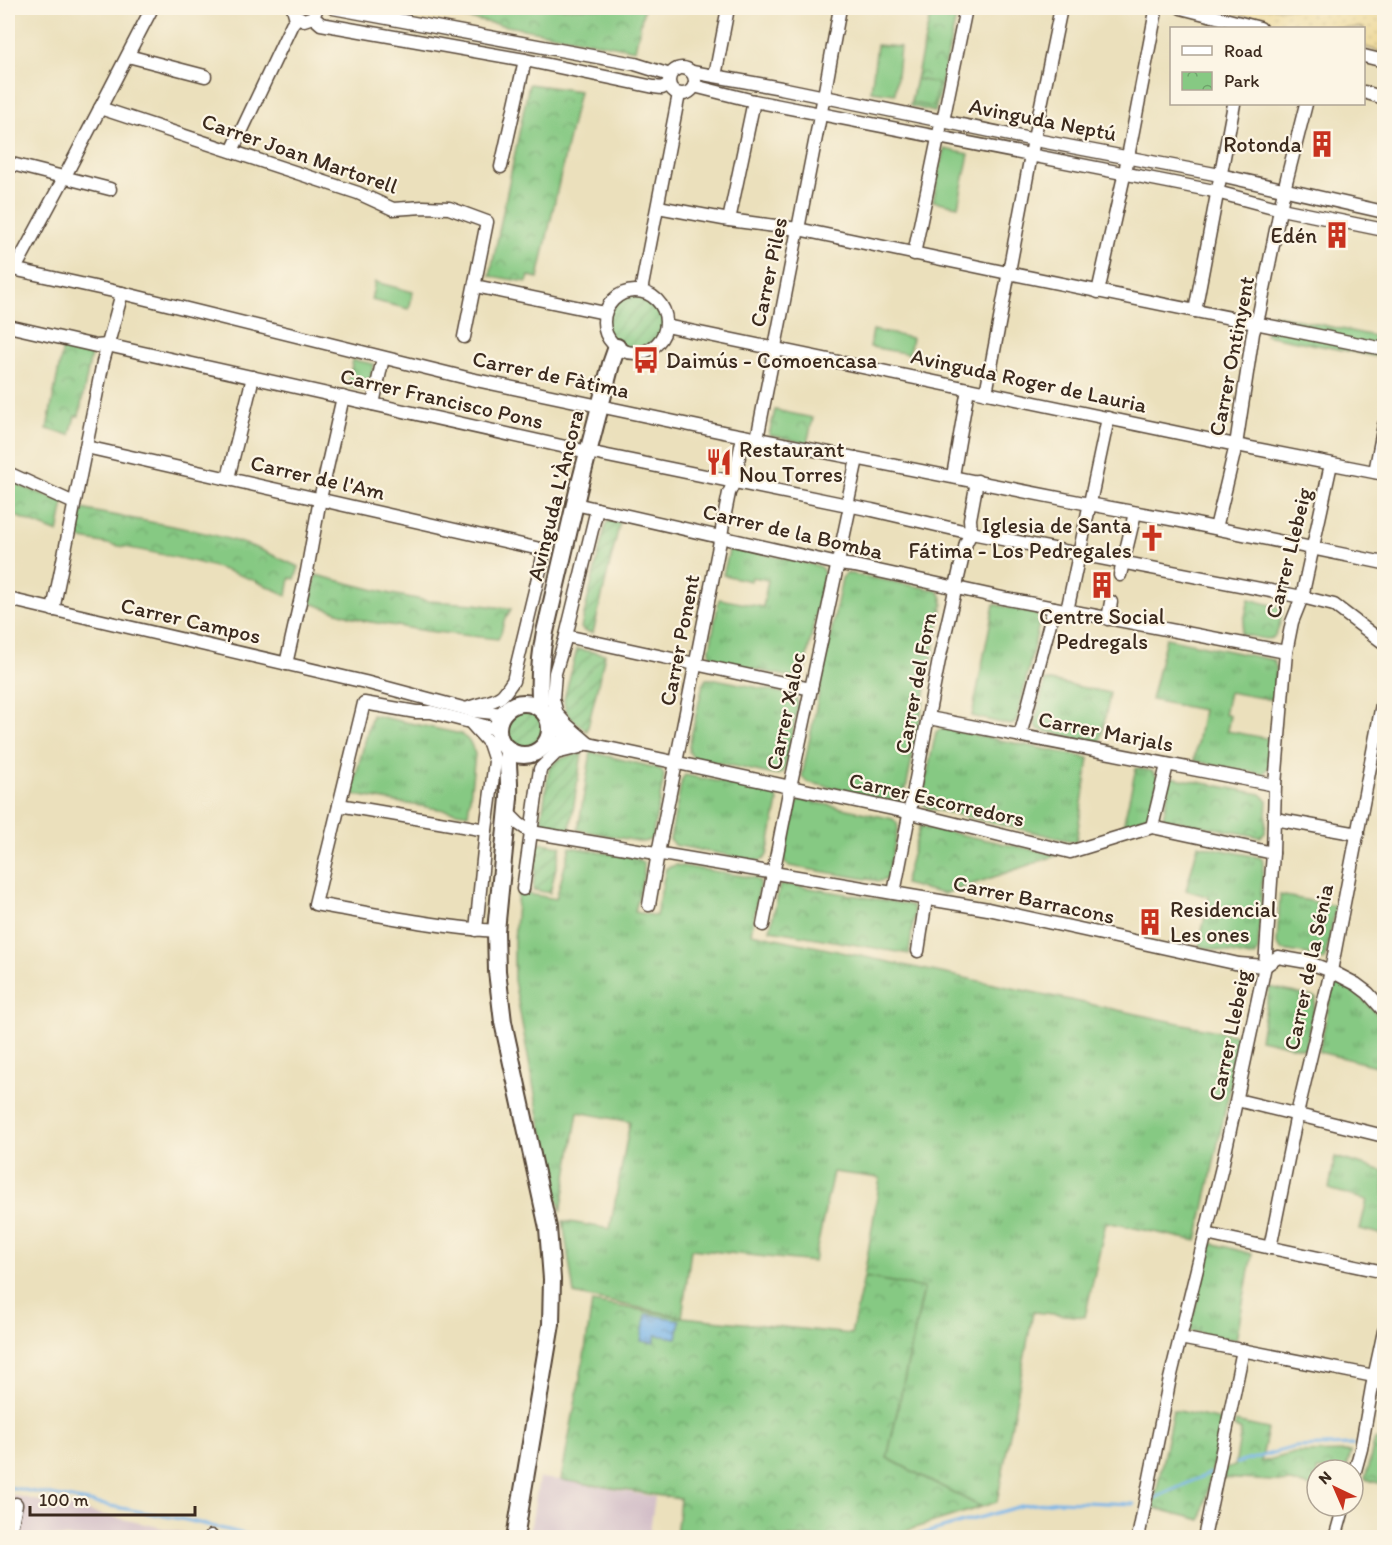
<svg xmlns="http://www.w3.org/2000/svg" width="1392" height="1545" font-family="Itim,sans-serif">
<defs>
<pattern id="grass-tufts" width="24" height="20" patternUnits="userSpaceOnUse" patternTransform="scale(1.5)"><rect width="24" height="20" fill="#86c983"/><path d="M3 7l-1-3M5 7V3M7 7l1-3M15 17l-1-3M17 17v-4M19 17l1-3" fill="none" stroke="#6fa36b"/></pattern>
<pattern id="sand-dots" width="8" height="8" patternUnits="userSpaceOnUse" patternTransform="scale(1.5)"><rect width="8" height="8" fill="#eeda9e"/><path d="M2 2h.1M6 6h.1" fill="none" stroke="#cdbb88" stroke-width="1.8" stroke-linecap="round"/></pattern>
<pattern id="park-crowns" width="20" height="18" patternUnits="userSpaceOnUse" patternTransform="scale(1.5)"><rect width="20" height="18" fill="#86c983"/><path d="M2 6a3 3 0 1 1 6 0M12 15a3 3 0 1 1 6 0" fill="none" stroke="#6fa36b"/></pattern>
<pattern id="garden-furrows" width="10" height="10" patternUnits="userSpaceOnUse" patternTransform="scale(1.5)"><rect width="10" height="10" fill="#86c983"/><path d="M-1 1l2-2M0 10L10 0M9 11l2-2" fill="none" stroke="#6fa36b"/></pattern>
<pattern id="water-ripples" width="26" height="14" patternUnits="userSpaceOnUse" patternTransform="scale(1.5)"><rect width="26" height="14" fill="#76b4e9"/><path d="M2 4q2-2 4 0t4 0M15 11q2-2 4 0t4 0" fill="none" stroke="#6293bc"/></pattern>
</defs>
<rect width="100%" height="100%" fill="#fcf5e5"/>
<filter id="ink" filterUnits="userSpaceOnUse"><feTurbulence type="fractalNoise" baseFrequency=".0167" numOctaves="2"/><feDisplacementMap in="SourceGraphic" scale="12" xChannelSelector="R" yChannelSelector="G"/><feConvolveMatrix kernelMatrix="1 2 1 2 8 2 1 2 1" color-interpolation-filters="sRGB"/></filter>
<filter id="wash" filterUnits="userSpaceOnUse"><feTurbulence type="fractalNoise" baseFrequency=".008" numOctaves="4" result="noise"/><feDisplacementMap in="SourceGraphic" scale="24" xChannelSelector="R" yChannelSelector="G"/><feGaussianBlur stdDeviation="1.35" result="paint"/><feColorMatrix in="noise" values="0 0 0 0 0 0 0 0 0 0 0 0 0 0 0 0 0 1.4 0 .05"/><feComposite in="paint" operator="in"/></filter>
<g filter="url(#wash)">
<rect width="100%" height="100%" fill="#ebe0bc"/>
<g fill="#d2bdc7">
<path d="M539 1478 561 1480 655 1497 649 1537H529Z"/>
<path d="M8 1494 204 1537H8Z"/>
</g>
<g fill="url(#grass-tufts)" stroke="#607a50" stroke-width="1.5">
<path d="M731 548H736L819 566 823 570 824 575 804 671 800 677 794 678 713 660 710 655V648L719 599 763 607 768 580 752 577 751 581 723 575 729 551Z"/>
<path d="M846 574H852L936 590 941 595 943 604 905 793 902 801 895 802 807 782 802 777 842 578Z"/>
<path d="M994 604 1035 614 1039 618V624L1017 719 1014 724 1009 725 972 716Z"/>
<path d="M1166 638 1273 660 1276 667 1274 700 1229 692 1224 714 1230 716 1227 731 1271 739 1269 767 1263 774 1194 761 1203 710 1151 700Z"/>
<path d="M706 679H716L793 695 797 700 798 706 784 771 780 774 774 775 693 757 689 752V746L703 684Z"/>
<path d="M1045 680 1110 693 1100 744 1040 730 1036 727 1035 721Z"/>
<path d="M372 715 461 734 470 742 475 754 468 814 355 795 353 786Z"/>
<path d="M940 729H945L1089 758 1076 842 928 808 923 804 922 797 936 732Z"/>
<path d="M591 752 660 769 663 772 664 777 652 838 647 841 643 842 578 830Z"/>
<path d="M1136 768 1152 771 1158 778 1150 814 1123 826Z"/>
<path d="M685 775 772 792 776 795 778 802 767 855 764 859 759 861 674 845 670 839 682 779Z"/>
<path d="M799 800H805L893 819 897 823 898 828 887 878 885 880 879 881 789 866 785 863 784 858 796 806Z"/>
<path d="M1198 845 1262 858 1263 863 1258 952 1255 956 1250 957 1199 946 1209 897 1186 890Z"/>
<path d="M570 847 636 858 644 863V873L635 912 656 916 666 868 676 865 755 878 760 882 751 933 1241 1036 1197 1241 1106 1222 1085 1317 1033 1312 997 1502 981 1507 887 1458 924 1289 864 1277 880 1178 833 1172 814 1262 691 1249 682 1317 574 1294 563 1221 610 1229 630 1122 578 1112 561 1212 539 1116 514 980V940L518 892 556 899Z"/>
<path d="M1280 895 1336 906 1324 961 1308 954 1282 950 1277 944Z"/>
<path d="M1334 981 1359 995 1376 1013 1384 1019V1068L1319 1052Z"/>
<path d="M1270 987 1316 998 1305 1049 1260 1039Z"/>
<path d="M1335 1157 1384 1171V1235L1360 1229 1367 1200 1329 1189Z"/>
<path d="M1212 1243 1252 1254 1236 1340 1189 1331Z"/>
</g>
<path fill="url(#sand-dots)" stroke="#94825e" stroke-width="1.5" d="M1215 8H1384V52L1364 47V28H1295Z"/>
<g fill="url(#park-crowns)" stroke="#607a50" stroke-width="1.5">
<path d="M411 8H644L635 50Z"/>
<path d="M932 8H958L935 112 910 106Z"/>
<path d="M529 84 579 91 538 278 529 276 527 282 490 276Z"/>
<path d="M1271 314 1384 338V358L1265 335Z"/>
<path d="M63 347 91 355 79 416H75L70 435 47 429Z"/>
<path d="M353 360 374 364 367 391 347 386Z"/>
<path d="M775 410 813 418 807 443 769 435Z"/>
<path d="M8 479 23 487 64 502 58 533 8 513Z"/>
<path d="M82 509C137 521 194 527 248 545 266 551 282 560 299 567L295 579 290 578 287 596C224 561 145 552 77 538Z"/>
<path d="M316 575 391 594 428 601 475 604 511 609 504 621 501 633 498 639 427 631 365 621 310 603Z"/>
<path d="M1249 599 1283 608C1276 646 1275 641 1241 634Z"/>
<path d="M1171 777 1261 794 1267 800 1265 833 1260 837 1163 818Z"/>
<path d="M920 826 1058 855 944 894 904 884Z"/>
<path d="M780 885H790L907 904 913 907 914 915 909 954 770 930Z"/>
<path d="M864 1277 924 1288 887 1458 981 1507 886 1537H676L680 1499 561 1480 585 1351 592 1302 682 1317 851 1334Z"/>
<path d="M1173 1410 1222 1420 1201 1520 1153 1508Z"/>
<path d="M1235 1422 1268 1429 1261 1462 1295 1453 1351 1452 1346 1470H1317V1488L1290 1482 1223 1478 1225 1469 1235 1466 1241 1431 1234 1427Z"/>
<path d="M1375 1439 1384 1440V1485L1365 1479Z"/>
</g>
<g fill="url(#garden-furrows)" stroke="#607a50" stroke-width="1.5">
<circle cx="635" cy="322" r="31"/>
<path d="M613 521 620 522 593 633 584 631 581 628 582 623 605 527 607 522Z"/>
<path d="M577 649 605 654 587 731C576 722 563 715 564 699Z"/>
<circle cx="524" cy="729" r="26"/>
<path d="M582 753 570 830 545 826 541 822 549 768 559 759Z"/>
<path d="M542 843 561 846 550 893 533 890 537 848 539 845Z"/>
</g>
<g fill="#86c983" stroke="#607a50" stroke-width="1.5">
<path d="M877 45 900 47 895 94 871 91Z"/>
<path d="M916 79 938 83 933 107 911 103Z"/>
<path d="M944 149 969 154 958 206 933 201Z"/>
<path d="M375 282 413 292 409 309 371 300Z"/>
<path d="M873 330 912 338 909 354 870 347Z"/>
</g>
<path fill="url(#water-ripples)" stroke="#586f84" stroke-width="1.5" d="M646 1314 680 1320 677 1338 656 1335 654 1343 641 1341Z"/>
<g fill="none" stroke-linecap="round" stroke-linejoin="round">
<g stroke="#76b4e9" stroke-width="3">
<path d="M1237 1463 1295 1447 1353 1445"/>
<path d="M8 1487 186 1520 262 1538"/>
<path d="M1155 1498 1210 1473"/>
<path d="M907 1538 1021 1506 1058 1501 1134 1504"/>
</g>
</g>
</g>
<g filter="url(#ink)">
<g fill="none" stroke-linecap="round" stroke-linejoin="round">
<defs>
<g id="street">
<path d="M293 8 295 15 304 20 313 17 317 8"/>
<path d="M333 8 635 64 670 75"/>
<path d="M1181 8 1260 28"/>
<path d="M313 17 321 24 525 60 654 87 662 88 669 84"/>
<path d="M128 56 205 76"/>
<path d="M1364 56 1384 61"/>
<circle cx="682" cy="81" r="13"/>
<path d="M692 72 781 88 1025 138 1220 175 1384 212"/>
<path d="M715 76 728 8"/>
<path d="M694 86 754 101 1209 190 1281 209 1384 230"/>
<path d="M1364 92 1384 98"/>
<path d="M100 108 358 193 393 209 423 207 449 208 487 222 464 337"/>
<path d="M943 121 966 8"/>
<path d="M232 151 292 24 297 18"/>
<path d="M8 163 110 189"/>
<path d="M501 167 525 60"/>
<path d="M658 207 729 220 798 229 1008 273 1384 349"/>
<path d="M729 220 754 101"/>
<path d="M914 254 940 129"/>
<path d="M8 268 122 293 471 379 723 432 1089 504 1176 520 1384 563"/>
<path d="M15 269 64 178 152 8"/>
<path d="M475 286 605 313"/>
<path d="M641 291 679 94"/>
<circle cx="635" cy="322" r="31"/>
<path d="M1098 292 1126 167 1156 11"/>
<path d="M1195 311 1234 104"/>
<path d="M8 326 96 346 107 345 588 452 872 510 971 533 1302 597 1334 605 1384 643"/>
<path d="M666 326 1236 445 1384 474"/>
<path d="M986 393 1035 134 1061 8"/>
<path d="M373 404 383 358"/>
<path d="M757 439 824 96 840 8"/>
<path d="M86 447 540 549 543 557 513 681C509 686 505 694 500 697 490 704 477 703 467 709"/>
<path d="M1375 472 1384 425"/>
<path d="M8 473 74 503"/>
<path d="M953 476 968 389"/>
<path d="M228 478 253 377"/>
<path d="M575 504 838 564 855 566 1007 599 1286 652"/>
<path d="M847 505 857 459"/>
<path d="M1216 528 1236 445 1253 333 1259 314 1284 190 1306 104"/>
<path d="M1120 575 1135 513"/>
<path d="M8 599 365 682 474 711 504 714"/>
<path d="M53 610 103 362 122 293"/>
<path d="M1067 611 1108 418"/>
<path d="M1108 619 1111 602"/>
<path d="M566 636 811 689"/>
<path d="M286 664 307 571 320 499 343 397"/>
<path d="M929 718 1275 785"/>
<path d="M470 722 499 730"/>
<path d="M550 723 556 729 575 738"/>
<path d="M1020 736 1054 608"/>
<path d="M589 744 567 725 557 714 553 699 555 673 566 636 597 509"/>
<path d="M541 749 558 742 589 744 907 812 1070 852 1152 827 1273 853"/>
<path d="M339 805 486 830"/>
<path d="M508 813 519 824 531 832 988 909 1239 964 1265 966 1278 957 1307 962 1331 971 1356 984 1368 993 1384 1011"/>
<path d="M1275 819 1358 834"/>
<path d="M1152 827 1167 765"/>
<path d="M523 889 540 769 556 753 580 747"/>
<path d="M894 893 939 660 966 543 971 533 970 519 977 481"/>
<path d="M649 905 658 853 721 536 723 523 729 493 734 482 743 436"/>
<path d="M763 925 790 787 850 506"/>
<path d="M476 930 486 830 495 761 489 743 470 722 431 712H416L364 703 315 904C375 914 435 927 496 931"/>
<path d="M918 951 926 899"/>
<path d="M1237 1100 1384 1136"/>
<path d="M1206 1234 1384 1272"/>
<path d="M1270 1248 1297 1114 1331 971 1384 694"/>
<path d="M1180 1338 1374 1376"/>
<path d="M1353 1478 1361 1449 1372 1387 1384 1331"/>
<path d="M9 1538 16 1504"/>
<path d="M210 1538 211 1536"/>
<path d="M1138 1538 1169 1383 1222 1167 1265 966 1273 853 1275 785 1286 652 1292 622 1302 597 1331 464"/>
<path d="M1204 1538 1243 1350"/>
<path d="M1335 1538 1344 1506"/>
</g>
<g id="secondary">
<circle cx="524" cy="729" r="26"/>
<path d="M541 709C538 683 540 658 545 632L578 491 611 364 617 347"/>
<path d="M508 749C507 765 510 781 509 798L496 931 497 971 503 1022 548 1228 552 1279 551 1324 515 1538"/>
</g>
</defs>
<use href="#street" stroke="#554536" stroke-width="15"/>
<use href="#secondary" stroke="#554536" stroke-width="20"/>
<use href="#street" stroke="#fff" stroke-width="12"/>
<use href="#secondary" stroke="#fff" stroke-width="16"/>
</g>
</g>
<defs>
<symbol id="building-bare" viewBox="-9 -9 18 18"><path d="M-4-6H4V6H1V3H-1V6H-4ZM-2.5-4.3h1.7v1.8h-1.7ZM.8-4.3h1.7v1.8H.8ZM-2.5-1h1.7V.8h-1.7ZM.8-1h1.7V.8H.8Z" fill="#c8321e" stroke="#fcf5e5" stroke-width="2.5" paint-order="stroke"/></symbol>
<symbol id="bus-bare" viewBox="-9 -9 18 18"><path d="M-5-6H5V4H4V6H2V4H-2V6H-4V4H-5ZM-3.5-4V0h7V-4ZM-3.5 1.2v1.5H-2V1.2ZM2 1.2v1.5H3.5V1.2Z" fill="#c8321e" stroke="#fcf5e5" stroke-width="2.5" paint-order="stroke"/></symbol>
<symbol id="restaurant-bare" viewBox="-9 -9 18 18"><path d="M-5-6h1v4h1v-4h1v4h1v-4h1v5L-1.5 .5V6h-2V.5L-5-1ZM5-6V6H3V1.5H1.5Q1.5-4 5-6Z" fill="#c8321e" stroke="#fcf5e5" stroke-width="2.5" paint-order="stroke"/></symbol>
<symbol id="church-bare" viewBox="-9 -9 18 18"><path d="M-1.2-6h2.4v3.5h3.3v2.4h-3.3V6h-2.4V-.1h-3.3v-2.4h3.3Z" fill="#c8321e" stroke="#fcf5e5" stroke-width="2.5" paint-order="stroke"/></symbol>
</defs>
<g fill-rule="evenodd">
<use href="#building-bare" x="1303" y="125" width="38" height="38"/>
<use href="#building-bare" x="1318" y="216" width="38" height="38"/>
<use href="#bus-bare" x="627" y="341" width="38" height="38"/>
<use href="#restaurant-bare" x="700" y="443" width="38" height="38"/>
<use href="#church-bare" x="1133" y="519" width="38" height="38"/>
<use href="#building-bare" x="1083" y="566" width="38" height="38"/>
<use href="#building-bare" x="1131" y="903" width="38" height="38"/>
</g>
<g text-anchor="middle" stroke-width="4.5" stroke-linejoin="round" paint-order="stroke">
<g font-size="22" fill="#3b2a1e" stroke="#fcf5e5">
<text transform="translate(1043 119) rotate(11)" y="8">Avinguda Neptú</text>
<text transform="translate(300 153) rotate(19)" y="8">Carrer Joan Martorell</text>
<text transform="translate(768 272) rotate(-78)" y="8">Carrer Piles</text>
<text transform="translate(1231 356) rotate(-79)" y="8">Carrer Ontinyent</text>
<text transform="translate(551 374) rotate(12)" y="8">Carrer de Fàtima</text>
<text transform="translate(1029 380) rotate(12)" y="8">Avinguda Roger de Lauria</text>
<text transform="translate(442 398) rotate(13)" y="8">Carrer Francisco Pons</text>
<text transform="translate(318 477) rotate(13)" y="8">Carrer de l'Am</text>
<text transform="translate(555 495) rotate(-76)" y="8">Avinguda L'Àncora</text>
<text transform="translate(793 531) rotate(13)" y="8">Carrer de la Bomba</text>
<text transform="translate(1288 553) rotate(-76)" y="8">Carrer Llebeig</text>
<text transform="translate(191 620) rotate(13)" y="8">Carrer Campos</text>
<text transform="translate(679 640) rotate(-79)" y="8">Carrer Ponent</text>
<text transform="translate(915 683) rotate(-79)" y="8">Carrer del Forn</text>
<text transform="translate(785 711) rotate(-78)" y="8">Carrer Xaloc</text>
<text transform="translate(1106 731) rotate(11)" y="8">Carrer Marjals</text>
<text transform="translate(937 799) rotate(13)" y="8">Carrer Escorredors</text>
<text transform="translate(1034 899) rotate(12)" y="8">Carrer Barracons</text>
<text transform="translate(1308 967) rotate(-78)" y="8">Carrer de la Sénia</text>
<text transform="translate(1229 1035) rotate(-78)" y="8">Carrer Llebeig</text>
</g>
<g font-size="22" fill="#3b2a1e" stroke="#fcf5e5" text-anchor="end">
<text x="1302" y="152">Rotonda</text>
<text x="1317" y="243">Edén</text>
<text x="666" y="368" text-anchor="start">Daimús - Comoencasa</text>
<text x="739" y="457" text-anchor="start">Restaurant<tspan x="739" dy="25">Nou Torres</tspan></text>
<text x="1132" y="533">Iglesia de Santa<tspan x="1132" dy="25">Fátima - Los Pedregales</tspan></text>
<text x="1102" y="624" text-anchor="middle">Centre Social<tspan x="1102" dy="25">Pedregals</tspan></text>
<text x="1170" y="917" text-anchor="start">Residencial<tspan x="1170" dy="25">Les ones</tspan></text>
</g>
</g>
<rect width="1392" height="1545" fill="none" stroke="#fcf5e5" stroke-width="30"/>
<rect x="1170" y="27" width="195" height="78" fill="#fcf5e5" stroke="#afa495" stroke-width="1.5"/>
<rect x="1182" y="46" width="30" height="9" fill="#ffffff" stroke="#afa495" stroke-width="1.5"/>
<text x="1224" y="57" font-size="18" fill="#3b2a1e">Road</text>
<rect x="1182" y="72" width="30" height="18" fill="url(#park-crowns)" stroke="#afa495" stroke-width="1.5"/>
<text x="1224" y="87" font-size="18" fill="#3b2a1e">Park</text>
<g transform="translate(1335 1488) rotate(316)"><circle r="28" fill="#fcf5e5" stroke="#afa495" stroke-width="1.5"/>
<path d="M0-4.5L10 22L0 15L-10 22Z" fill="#c8321e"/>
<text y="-9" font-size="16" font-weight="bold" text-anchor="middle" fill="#3b2a1e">N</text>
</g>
<path d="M30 1506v9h165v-9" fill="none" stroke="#3b2a1e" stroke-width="3"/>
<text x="39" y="1506" font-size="18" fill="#3b2a1e" stroke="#fcf5e5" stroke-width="4.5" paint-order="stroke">100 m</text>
</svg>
